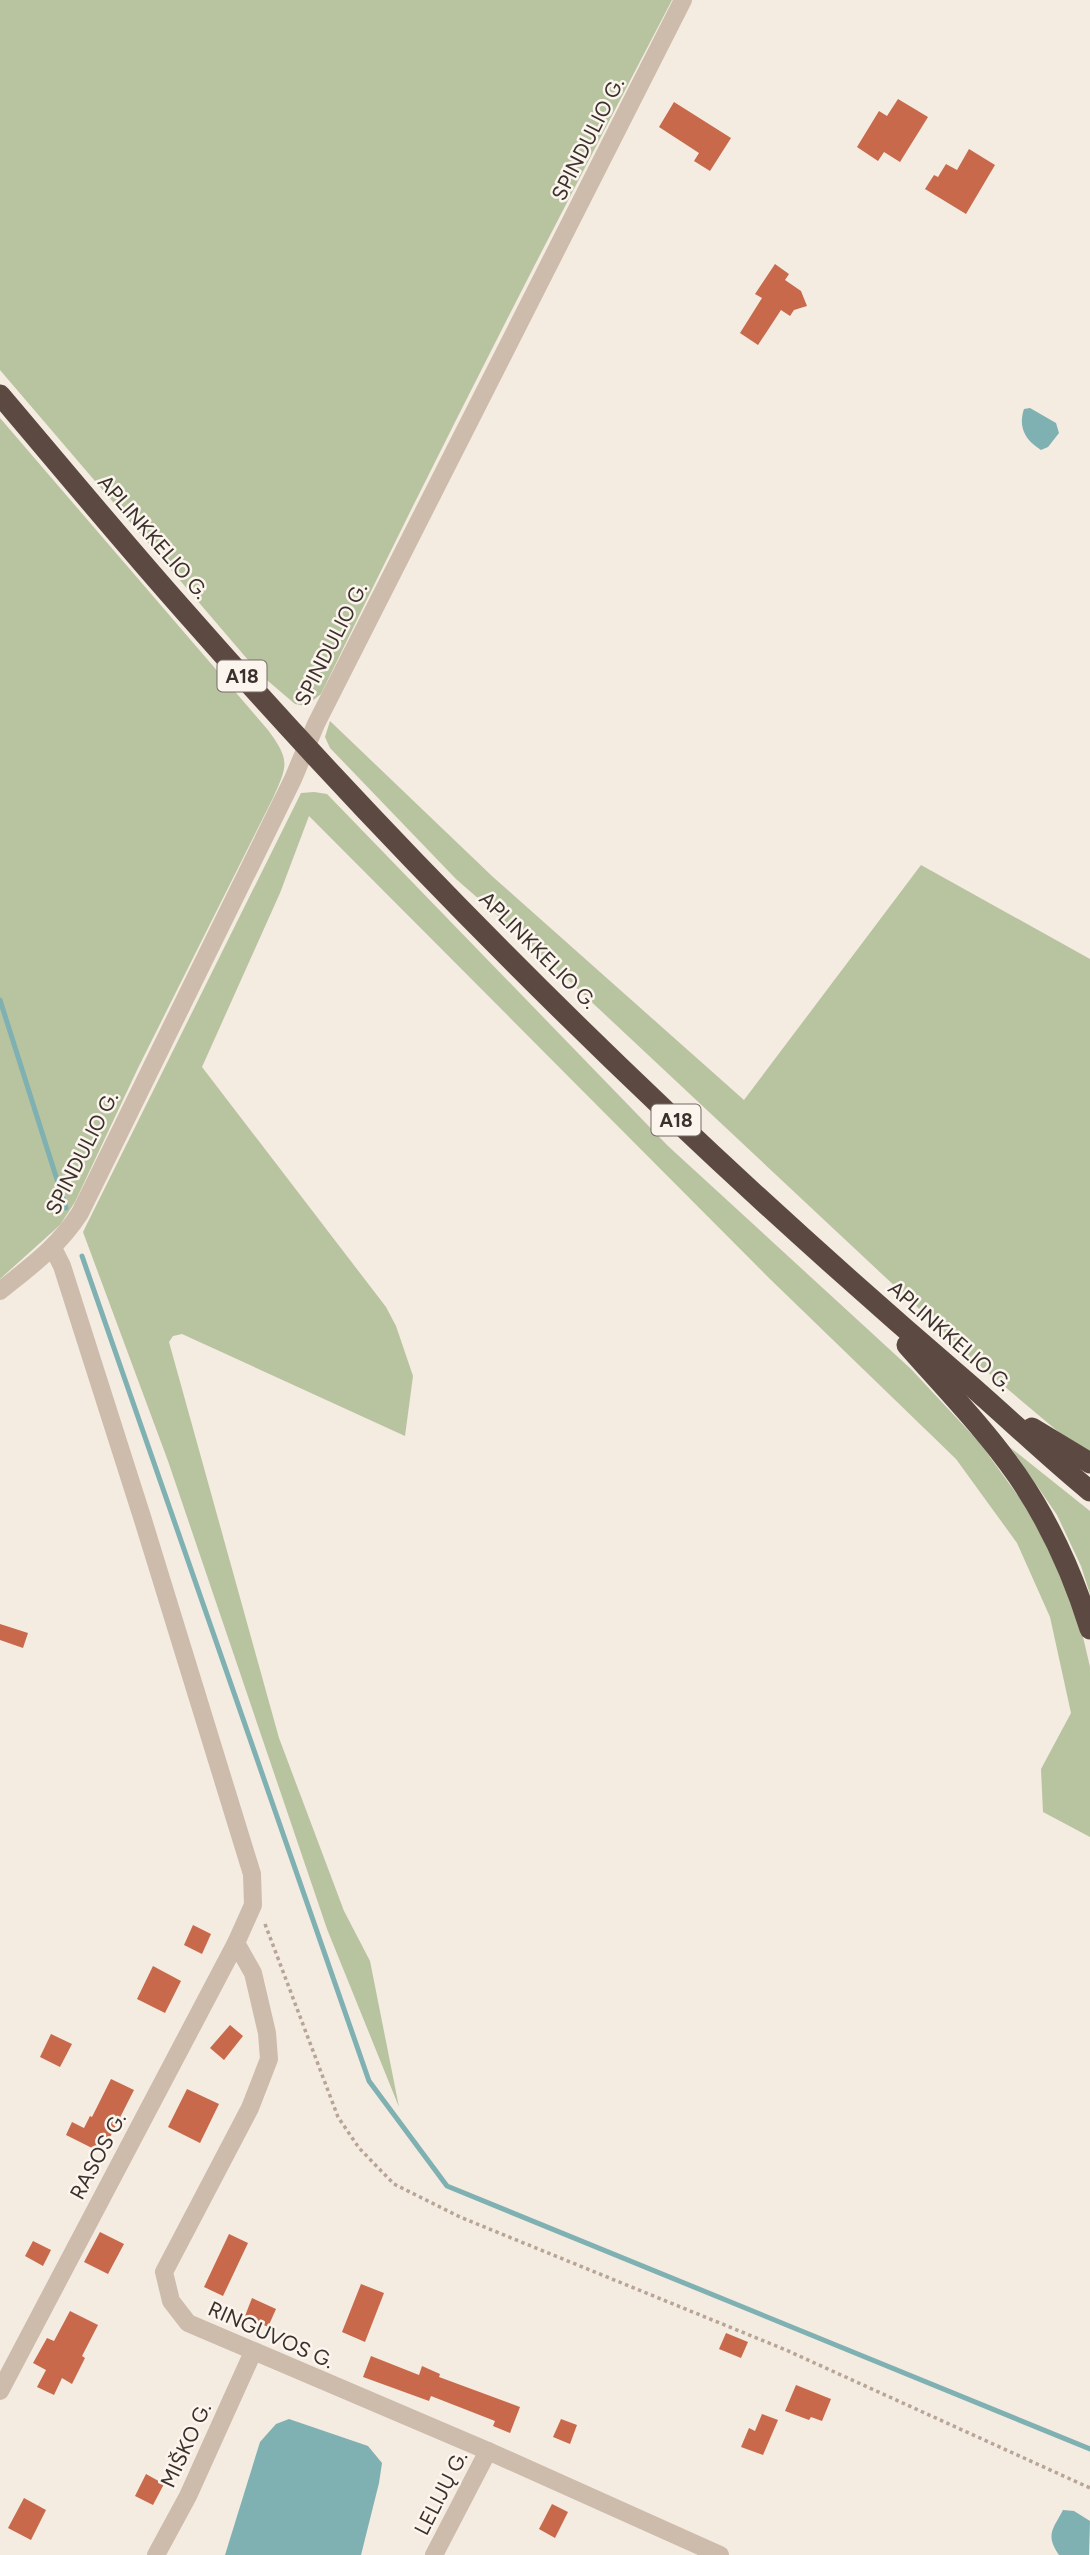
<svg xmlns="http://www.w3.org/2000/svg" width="1090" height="2555" font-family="Figtree,sans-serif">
<rect width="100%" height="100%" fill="#f4ebe1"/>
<g fill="#b8c4a0">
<path d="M0 0H672C552 230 433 461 321 694L306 706 295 704 261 675 0 370Z"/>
<path d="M0 418 268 730C290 760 288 765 273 798L138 1068 75 1202 60 1225 0 1279Z"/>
<path d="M330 721 493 877 744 1100 921 865 1090 959V1453L1061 1434 979 1365 519 934 456 879 330 748 325 737Z"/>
<path d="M314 792 327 794 668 1146 911 1369 979 1442 1019 1497 1050 1549 1080 1624 1090 1667V1837L1043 1812 1041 1769 1071 1713 1050 1617 1017 1543 956 1459 770 1279 309 816 280 893 202 1067 386 1307 396 1326 413 1376 405 1436 182 1334 173 1336 169 1342 279 1738 344 1911 370 1961 399 2107 327 1929 168 1461 83 1232 301 793Z"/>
<path d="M1011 1448 1090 1511V1594L1081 1566 1057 1515Z"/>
</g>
<g fill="#7fb0b2">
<path d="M1030 408 1056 423 1059 433 1048 447 1041 450C1025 440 1018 427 1024 409Z"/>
<path d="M289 2419 368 2446 382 2463 379 2483 361 2555H225L260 2442 276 2424Z"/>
<path d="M1063 2510 1074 2511 1090 2521 1089 2555H1059C1045 2535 1053 2529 1063 2510Z"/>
</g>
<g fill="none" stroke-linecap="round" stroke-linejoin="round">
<g stroke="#7fb0b2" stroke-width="5">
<path d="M0 1000 66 1208"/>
<path d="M82 1256 369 2081 447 2186 1090 2449"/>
</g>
</g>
<g fill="#c8694b">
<path d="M898 99 928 117 900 162 884 152 878 161 857 147 879 111 887 116Z"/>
<path d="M674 102 731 138 710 171 694 161 699 153 659 127Z"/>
<path d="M969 149 995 165 966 214 925 189 934 175 938 177 946 164 957 170Z"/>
<path d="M775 264 789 274 785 280 801 291 807 306 794 310 790 316 781 310 758 345 740 333 762 298 755 294Z"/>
<path d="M0 1624 28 1633 23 1648 0 1640Z"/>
<path d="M193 1925 211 1934 202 1954 184 1945Z"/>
<path d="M153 1966 181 1981 165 2013 137 1999Z"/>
<path d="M230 2025 243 2036 224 2060 210 2048Z"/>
<path d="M51 2034 72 2044 60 2067 40 2057Z"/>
<path d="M111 2079 134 2090 102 2153 66 2135 72 2122 84 2128 90 2116 92 2117Z"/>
<path d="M187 2089 219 2104 200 2143 168 2127Z"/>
<path d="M100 2232 124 2244 108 2274 84 2262Z"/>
<path d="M229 2234 248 2243 223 2296 204 2287Z"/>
<path d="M33 2241 51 2250 43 2266 25 2256Z"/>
<path d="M361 2284 384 2293 365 2342 342 2332Z"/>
<path d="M252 2298 276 2309 268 2327 245 2316Z"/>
<path d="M70 2311 98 2325 82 2356 85 2358 72 2384 62 2378 54 2395 37 2387 46 2370 33 2363 47 2338 54 2341Z"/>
<path d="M726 2333 748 2342 741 2358 719 2349Z"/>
<path d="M371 2356 419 2375 422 2366 440 2374 439 2377 520 2407 510 2433 493 2426 495 2421 431 2396 429 2401 363 2377Z"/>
<path d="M796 2385 831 2399 822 2421 811 2417 809 2420 785 2411Z"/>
<path d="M762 2414 778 2420 763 2455 741 2447 749 2428 755 2431Z"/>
<path d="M561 2419 577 2425 570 2444 553 2437Z"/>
<path d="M146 2474 164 2484 153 2505 135 2496Z"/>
<path d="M24 2498 46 2510 31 2540 8 2528Z"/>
<path d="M552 2504 568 2512 555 2538 539 2529Z"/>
</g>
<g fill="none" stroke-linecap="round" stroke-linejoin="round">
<path stroke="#b9a596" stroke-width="3.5" stroke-dasharray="3.5 3.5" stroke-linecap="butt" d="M265 1924 338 2117 359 2148 394 2184 460 2217 786 2350 1090 2488"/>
<g stroke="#cdbbac" stroke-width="18">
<path d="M0 1291C31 1266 58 1247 80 1213L293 779 316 724 683 0"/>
<path d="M236 1943 253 1973 267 2033 269 2059 250 2108 164 2272 171 2301 188 2323 488 2451 720 2555"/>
<path d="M0 2391 236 1943 253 1905 252 1874 143 1520 62 1266 53 1248"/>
<path d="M156 2555 188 2496 253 2352"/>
<path d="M434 2555 488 2451"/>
</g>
<g stroke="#5c4a42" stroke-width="21">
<path d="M0 395C62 468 123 542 187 614 426 886 687 1142 962 1378 1005 1415 1046 1455 1090 1491"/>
<path d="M907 1345C944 1387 985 1429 1017 1475 1050 1523 1073 1574 1090 1629"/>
<path d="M1032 1428 1090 1463"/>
</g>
</g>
<g text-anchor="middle" stroke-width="5" stroke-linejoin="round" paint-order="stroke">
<g fill="#fbf5ee" stroke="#756b66" stroke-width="2">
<rect x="217.5" y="660.5" width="49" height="31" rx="5"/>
<rect x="651.5" y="1104.5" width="49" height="31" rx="5"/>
</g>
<g font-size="19" font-weight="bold" fill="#3b302b">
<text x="242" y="683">A18</text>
<text x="676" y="1127">A18</text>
</g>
<g font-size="21" fill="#3b302b" stroke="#fbf5ee">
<text transform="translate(588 139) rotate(-63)" y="7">SPINDULIO G.</text>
<text transform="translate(153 537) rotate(49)" y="7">APLINKKELIO G.</text>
<text transform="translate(331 644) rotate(-63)" y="7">SPINDULIO G.</text>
<text transform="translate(538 950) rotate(45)" y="7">APLINKKELIO G.</text>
<text transform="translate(82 1153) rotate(-63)" y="7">SPINDULIO G.</text>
<text transform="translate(950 1336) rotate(41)" y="7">APLINKKELIO G.</text>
<text transform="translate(98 2156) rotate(-62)" y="7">RASOS G.</text>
<text transform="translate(271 2335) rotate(24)" y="7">RINGUVOS G.</text>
<text transform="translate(186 2445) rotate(-65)" y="7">MIŠKO G.</text>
<text transform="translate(441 2493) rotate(-63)" y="7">LELIJŲ G.</text>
</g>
</g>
</svg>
